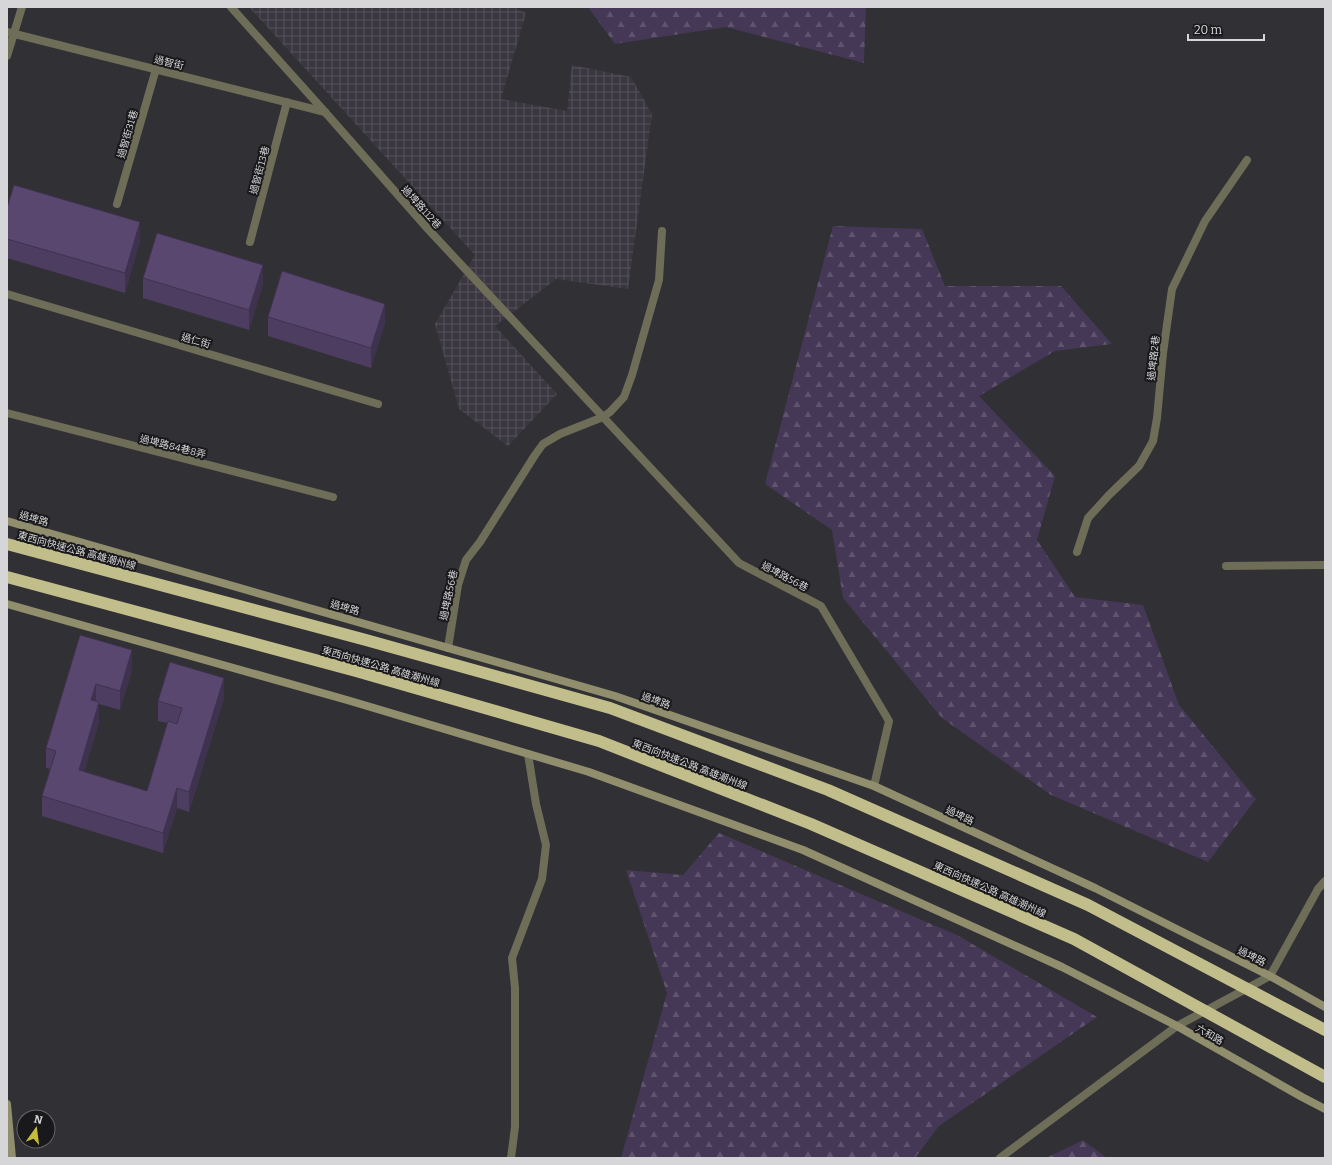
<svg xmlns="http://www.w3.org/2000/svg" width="1332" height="1165" font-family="Bitter,'Noto Sans TC',serif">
<defs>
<pattern id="industrial-grid" width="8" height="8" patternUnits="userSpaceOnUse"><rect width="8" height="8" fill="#3b3740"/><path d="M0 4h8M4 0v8" fill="none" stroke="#57535b"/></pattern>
<pattern id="forest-firs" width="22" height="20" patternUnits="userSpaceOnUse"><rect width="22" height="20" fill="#453756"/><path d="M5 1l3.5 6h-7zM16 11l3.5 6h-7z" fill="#5f536e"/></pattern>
</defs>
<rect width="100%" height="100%" fill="#313034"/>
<path fill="url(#industrial-grid)" d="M249 7H513L526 13 501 99 567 111 572 65 631 77 652 114 628 289 556 279 495 326 557 394 508 446 459 409 435 324 475 255Z"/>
<g fill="url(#forest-firs)">
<path d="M588 7H866L864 63 726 27 615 44Z"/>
<path d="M833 226 922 229 945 286H1061L1112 344 1055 351 979 396 1055 476 1037 540 1075 597 1143 605 1179 705 1256 799 1208 862 1051 795 942 718 843 598 832 530 765 484Z"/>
<path d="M719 833 957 935 1097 1017 939 1126 915 1158H621L667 993 626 870 683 875Z"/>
<path d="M1083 1140 1107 1158H1046Z"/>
</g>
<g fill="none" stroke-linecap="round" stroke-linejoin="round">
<g stroke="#6e6d58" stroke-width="8">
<path d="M231 7 325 112 427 228 739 563 821 606 889 721 874 786"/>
<path d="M117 204 156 69"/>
<path d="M250 242 287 102"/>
<path d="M1077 552 1088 518 1109 495 1139 466 1153 441 1157 418 1163 353 1172 289 1205 221 1247 160"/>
<path d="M1226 566 1325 565"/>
<path d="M448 648 458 585 466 560 480 542 535 455 543 444 560 434 603 417 610 412 624 397 632 375 659 280 662 231"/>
<path d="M511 1158 515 1127V988L512 958 542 879 546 845 536 804 528 754"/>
</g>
<g stroke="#6e6d58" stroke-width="8">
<path d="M7 32 325 112"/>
<path d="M7 56 22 7"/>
<path d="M7 294 378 404"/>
<path d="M7 413 333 497"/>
<path d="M1000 1158 1177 1026 1270 976 1318 889 1325 881"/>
</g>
<g stroke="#908e6d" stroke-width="8">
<path d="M7 521 615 696 874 786 1095 888 1270 976 1325 1007"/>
<path d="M7 604 347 700 589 772 803 850 1062 967 1177 1026 1302 1097 1325 1109"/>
<path d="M7 1104 12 1158"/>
</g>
<g stroke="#c2be8b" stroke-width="12">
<path d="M7 544 366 640 610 708 828 790 1088 905 1325 1030"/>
<path d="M7 577 356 671 599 741 811 824 1074 939 1325 1077"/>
</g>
</g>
<g fill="#4d3d60">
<path d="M7 208 140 241 125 293 7 258Z"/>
<path d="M143 278 263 284 249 330 143 298Z"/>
<path d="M268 317 385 323 371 368 268 336Z"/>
<path d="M80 635 132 670 120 710 99 704V722L84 772 147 791 167 723 158 721V701L224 698 189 812 177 808 163 853 42 816V796L50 769 46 768V748Z"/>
</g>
<g fill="#3f324e">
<path d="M140 222V241L125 293V273Z"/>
<path d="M263 265V284L249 330V310Z"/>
<path d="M385 304V323L371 368V348Z"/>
<path d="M132 650V670L120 710V691Z"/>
<path d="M224 678V698L189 812V792Z"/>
<path d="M96 684V703L91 700Z"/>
<path d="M99 702V722L79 790V770Z"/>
<path d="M177 788V808L163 853V833Z"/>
</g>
<g fill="#5a4770" stroke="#3f324e">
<path d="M14 185 140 222 125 273 7 239V208Z"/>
<path d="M157 233 263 265 249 310 143 278Z"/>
<path d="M282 271 385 304 371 348 268 317Z"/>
<path d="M80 635 132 650 120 691 96 684 91 700 99 702 79 770 147 791 168 721 177 724 182 708 158 701 170 662 224 678 189 792 177 788 163 833 42 796 56 751 46 748Z"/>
</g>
<g text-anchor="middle" stroke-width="4" stroke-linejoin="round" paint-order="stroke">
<g font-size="10" fill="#d6d5d8" stroke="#19181a">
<text transform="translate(169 62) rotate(14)" y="4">過智街</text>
<text transform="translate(127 134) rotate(-74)" y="4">過智街31巷</text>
<text transform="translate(259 170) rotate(-75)" y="4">過智街13巷</text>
<text transform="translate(422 207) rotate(48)" y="4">過埤路112巷</text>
<text transform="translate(196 340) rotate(16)" y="4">過仁街</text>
<text transform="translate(1153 358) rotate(-84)" y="4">過埤路2巷</text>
<text transform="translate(173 446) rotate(14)" y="4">過埤路84巷8弄</text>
<text transform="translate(34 518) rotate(16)" y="4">過埤路</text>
<text transform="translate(77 550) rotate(15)" y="4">東西向快速公路 高雄潮州線</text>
<text transform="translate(785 576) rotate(28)" y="4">過埤路56巷</text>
<text transform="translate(448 595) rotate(-78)" y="4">過埤路56巷</text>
<text transform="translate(345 607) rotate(16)" y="4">過埤路</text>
<text transform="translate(381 666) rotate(16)" y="4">東西向快速公路 高雄潮州線</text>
<text transform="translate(656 700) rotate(19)" y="4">過埤路</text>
<text transform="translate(690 764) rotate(21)" y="4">東西向快速公路 高雄潮州線</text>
<text transform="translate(960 815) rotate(25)" y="4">過埤路</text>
<text transform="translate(990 889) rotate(24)" y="4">東西向快速公路 高雄潮州線</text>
<text transform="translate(1252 956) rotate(27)" y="4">過埤路</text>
<text transform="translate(1210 1034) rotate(30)" y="4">六和路</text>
</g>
</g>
<rect width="1332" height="1165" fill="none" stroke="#d6d5d8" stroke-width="16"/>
<g transform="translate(36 1129) rotate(14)"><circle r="19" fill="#19181a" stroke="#656466"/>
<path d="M0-3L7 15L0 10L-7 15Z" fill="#c6bc3c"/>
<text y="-6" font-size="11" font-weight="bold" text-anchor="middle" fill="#d6d5d8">N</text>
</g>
<path d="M1188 34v6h76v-6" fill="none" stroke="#d6d5d8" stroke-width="2"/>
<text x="1194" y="34" font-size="12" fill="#d6d5d8" stroke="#19181a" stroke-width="3" paint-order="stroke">20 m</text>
</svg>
